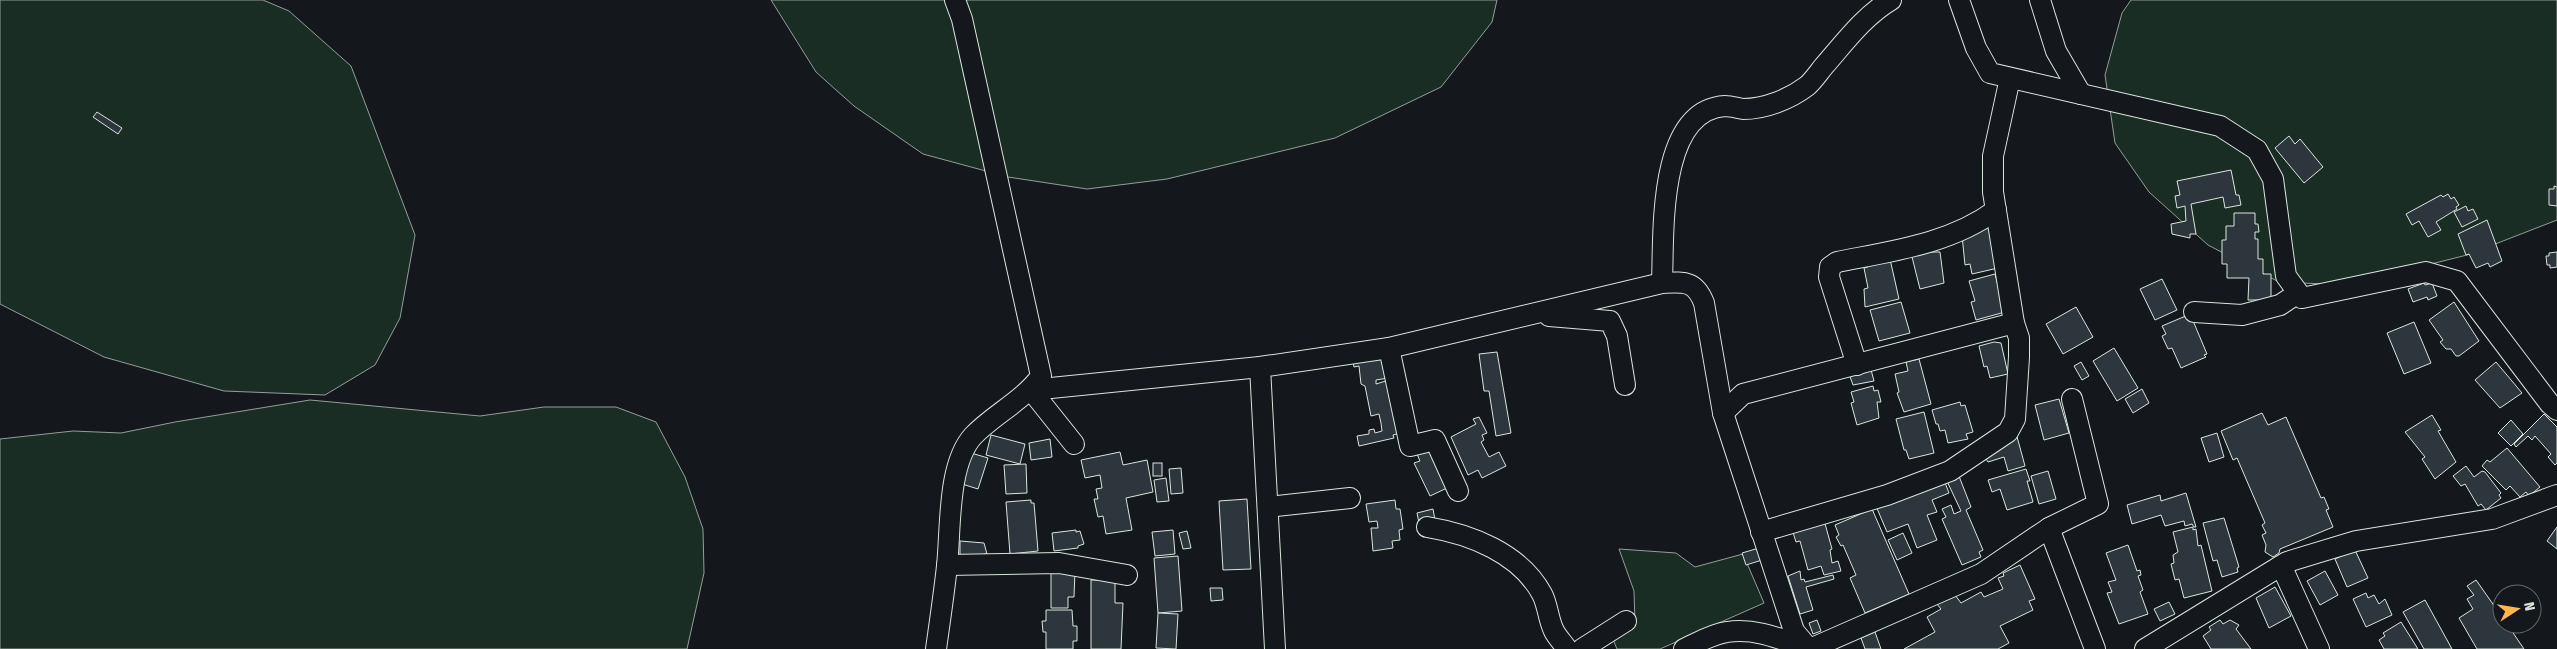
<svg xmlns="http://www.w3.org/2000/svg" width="2557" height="649" font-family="'Fira Sans Condensed',sans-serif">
<rect width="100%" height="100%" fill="#14181c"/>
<g fill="#1a2d24" stroke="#939e99">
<path d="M0 0H263L289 11 351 66 415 235 400 318 375 365 325 395 224 391 104 357 0 304Z"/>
<path d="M771 0H1497L1492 22 1441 87 1335 138 1167 179 1087 189 1008 177 923 154 854 106 816 72Z"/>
<path d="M2131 0H2557V220L2467 255 2347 285 2279 282 2208 245 2149 192 2115 143 2105 75 2122 13Z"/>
<path d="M310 400 480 416 544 407H616L656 422 685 477 703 529 704 573 687 649H0V439L73 431 121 433 175 422Z"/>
<path d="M1619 549 1676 553 1695 567 1743 554 1764 603 1660 649H1617L1612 637 1635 624 1634 591Z"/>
</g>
<g fill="#2c363c" stroke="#d8e6dc">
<path d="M97 112 122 128 118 134 93 117Z"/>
<path d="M2289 136 2295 144 2300 139 2323 167 2304 183 2275 148Z"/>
<path d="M2231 170 2236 195H2239L2241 205 2225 208 2223 197 2191 204 2196 234H2190V238L2172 234 2171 224 2186 221 2185 206 2177 208 2175 196 2180 195 2177 181Z"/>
<path d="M2554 186 2557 187V206L2549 205V189H2554Z"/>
<path d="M2448 194 2451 199 2454 197 2459 205 2456 207 2457 209 2436 222 2441 230 2428 237 2419 221 2412 225 2406 214 2441 195 2443 197Z"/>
<path d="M2466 206 2468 211 2473 209 2478 219 2462 227 2454 212Z"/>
<path d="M2234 213H2255V224H2258L2259 232H2255V239H2258V259H2263V274H2271V300H2248L2249 278H2227V264H2222V240H2226V226H2234Z"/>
<path d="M2487 220 2502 261 2490 267 2488 263 2476 268 2469 254 2466 255 2458 234Z"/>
<path d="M1989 226 1998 268 1972 274 1970 264 1965 265 1962 235Z"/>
<path d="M1931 249V252H1940L1944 283 1920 289 1912 257Z"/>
<path d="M2557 252V267L2550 268V265H2547L2546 256H2549V253Z"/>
<path d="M1890 259 1899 299 1865 307 1864 289 1868 288 1864 268 1868 267V265Z"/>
<path d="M1995 274 2005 312 1976 320 1971 302 1975 301 1969 281Z"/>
<path d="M2162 279 2177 310 2155 320 2140 289Z"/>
<path d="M2424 283 2425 285 2432 283 2437 296 2428 300 2427 297 2413 302 2408 289Z"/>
<path d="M1901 302 1910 333 1879 341 1870 310Z"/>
<path d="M2454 302 2479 341 2459 356H2456L2451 349H2446L2440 342 2443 340 2429 320Z"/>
<path d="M2076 307 2093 337 2063 354 2046 324Z"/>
<path d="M2188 315 2191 316 2207 354 2204 355 2206 357 2181 368 2172 348 2168 349 2162 336 2166 334 2162 326Z"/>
<path d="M2414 322 2431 363 2404 374 2387 333Z"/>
<path d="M1994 342 2001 343 2008 374 1990 378 1987 366 1984 367 1979 346Z"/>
<path d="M2114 348 2138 388 2117 401 2093 361Z"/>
<path d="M1497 352 1511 433 1496 436 1489 391H1484L1479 354Z"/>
<path d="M1384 356 1388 378 1376 380V384L1389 380 1401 433 1393 435 1394 438 1359 446 1357 436 1369 434V430L1374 429 1375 433 1382 431 1381 423 1379 414 1371 416 1365 386 1361 384 1359 366 1354 367 1353 362Z"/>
<path d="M1919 359 1931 404 1904 412 1897 393 1899 392 1895 374 1908 371 1906 362Z"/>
<path d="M2081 362 2089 376 2082 380 2074 366Z"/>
<path d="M2496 362 2522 393 2500 408 2475 380Z"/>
<path d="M1870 366 1874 381 1853 385 1848 371Z"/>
<path d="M1873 386 1874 391 1878 390 1881 402H1877L1879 418 1857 425 1851 403 1854 402 1851 392Z"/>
<path d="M2142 389 2149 403 2133 413 2125 399Z"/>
<path d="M2059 399 2069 433 2044 440 2035 405Z"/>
<path d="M1960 402 1961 406 1965 405 1973 432 1966 434 1968 439 1948 443 1945 430 1940 431 1938 424H1936L1932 410Z"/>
<path d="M1924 412 1934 453 1909 459 1906 450H1904L1896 419Z"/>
<path d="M2262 413 2268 425 2286 417 2321 498 2324 497 2329 509 2326 510 2333 527 2280 549 2279 553 2273 557 2265 552 2266 545 2262 535 2266 533 2262 525 2265 523 2237 458 2233 460 2221 431Z"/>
<path d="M2544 414 2557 427V463L2555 465 2548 457 2551 454 2535 436 2532 440 2528 436 2516 447 2514 444Z"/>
<path d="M2432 415 2441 430 2438 431 2456 462 2435 479 2422 459 2425 457 2405 432Z"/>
<path d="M1479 417 1487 433 1482 435 1484 440 1481 442 1489 457 1499 452 1506 466 1482 478 1478 470 1468 475 1451 437 1476 424 1473 419Z"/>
<path d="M2511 420 2523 434 2511 446 2498 433Z"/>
<path d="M2016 433 2025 466 2008 471 2004 457 1988 462 1986 459 1969 470Z"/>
<path d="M2217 433 2224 457 2209 462 2201 438Z"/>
<path d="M991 435 1025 444 1020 464 986 455Z"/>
<path d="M1050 439 1052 457 1031 460 1029 443Z"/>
<path d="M1431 448 1447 488 1430 496 1414 463 1420 461 1417 454Z"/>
<path d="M2507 448 2540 487 2529 496 2526 492 2520 497 2510 486 2506 490 2482 466 2487 460 2490 462Z"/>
<path d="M1120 452 1123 465 1147 460 1153 492 1126 498 1132 530 1106 534 1103 516 1098 517 1094 499H1098L1096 489 1102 488 1100 475 1085 478 1081 460Z"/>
<path d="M971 453 988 458 978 489 962 484Z"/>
<rect x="1153" y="463" width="9" height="13"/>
<path d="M1026 464 1027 493 1006 494 1004 465Z"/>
<path d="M2466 466 2474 477 2482 471 2485 472 2501 493 2499 495 2501 498 2486 510 2481 504 2478 506 2465 484 2461 486 2453 476Z"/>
<path d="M1181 468 1183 493 1171 494 1169 469Z"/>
<path d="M2026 469 2030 481H2027L2033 502 2007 510 2000 489 1992 492 1988 480Z"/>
<path d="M1957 471 1971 507 1966 510 1983 550 1979 552 1981 557 1962 565 1942 519 1946 517 1942 509 1951 505 1954 514 1961 511 1945 477Z"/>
<path d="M2048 471 2056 499 2039 504 2031 476Z"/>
<path d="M1166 478 1169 501 1157 502 1154 480Z"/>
<path d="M1944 480 1949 493 1932 500 1937 512 1927 515 1937 540 1917 548 1908 524 1887 532 1876 506Z"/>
<path d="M2186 493 2196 527H2194L2192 524 2185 526 2184 521 2165 526 2161 515 2132 524 2127 505 2160 495 2161 501Z"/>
<path d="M1247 499 1251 569 1223 570 1219 501Z"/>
<path d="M1031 500V503H1034L1038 551 1010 554 1006 502Z"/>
<path d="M1395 500 1396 509H1400L1403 529 1399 530 1400 540 1392 541 1393 548 1373 551 1371 528H1378L1377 521 1369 522 1366 504Z"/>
<path d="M1433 509 1435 520 1419 523 1417 513Z"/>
<path d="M1872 509 1909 594 1865 613 1850 578 1856 575 1843 545 1841 546 1836 537 1839 535 1835 525Z"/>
<path d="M2224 518 2239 567 2237 568 2238 572 2222 577 2217 560 2213 561 2203 523Z"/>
<path d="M1824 520 1832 549 1830 550 1832 563 1838 561 1841 571 1824 575 1821 566 1808 570 1800 541 1796 542 1792 529Z"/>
<path d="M2193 527V530L2196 529 2198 546 2201 545 2212 591 2184 598 2179 579 2175 580 2171 564 2174 563 2173 555 2178 552 2173 532Z"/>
<path d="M2557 527V549L2547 541Z"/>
<path d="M1076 530V532L1080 531 1084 544 1078 546V548L1054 551 1052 533Z"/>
<path d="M1173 530 1175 554 1155 556 1152 532Z"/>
<path d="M1187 531 1191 548 1183 549 1179 533Z"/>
<path d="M1903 533 1912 553 1897 560 1888 540Z"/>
<path d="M960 541 984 543 987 554H984L983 558 960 556Z"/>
<path d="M2128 545 2137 571 2140 570 2141 575 2138 576 2143 590 2140 592 2148 614 2119 624 2107 593 2112 592 2108 582 2116 580 2106 553Z"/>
<path d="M1759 548 1762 560 1746 565 1742 553Z"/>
<path d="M2355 550 2368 578 2347 587 2335 559Z"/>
<path d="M1178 556 1182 611 1158 613 1154 558Z"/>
<path d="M2020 565 2035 599 2029 601 2033 610 2000 626 2009 643 1998 649H1904L1935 632 1927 617 1941 609 1937 604 1955 595 1961 603 1981 592 1984 597 2003 589 1998 578 2004 576 2003 573Z"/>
<path d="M1051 571H1075L1074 597H1068V608H1051Z"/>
<path d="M1800 571 1801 580 1804 579 1805 582 1833 575 1834 579 1806 587 1813 610 1800 614 1788 576Z"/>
<path d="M2325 571 2338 595 2320 605 2307 581Z"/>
<path d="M1091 580H1115V603H1123L1121 649H1091Z"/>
<path d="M2476 580 2502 617V624H2507L2524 649H2477L2459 618 2473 609 2467 599 2474 595 2467 586Z"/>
<path d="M2275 587 2291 616 2269 628 2256 598Z"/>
<path d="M1210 588H1222L1223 600 1211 601Z"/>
<path d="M2366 593 2368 598 2374 595 2379 604 2385 599 2392 615 2366 627 2353 599Z"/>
<path d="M2425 600 2452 649H2424L2403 612Z"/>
<path d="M2169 602 2175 614 2160 621 2154 609Z"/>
<path d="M1046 610H1072L1073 626H1077V641H1073V649H1046V632H1043L1042 621H1046Z"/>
<path d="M1158 613 1178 614 1176 649 1156 648Z"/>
<path d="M1817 620 1821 631 1813 634 1809 623Z"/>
<path d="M2220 620 2223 624 2230 620 2239 625 2236 629 2251 649H2211L2203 636 2211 630 2209 627Z"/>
<path d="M2401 622 2418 649H2384L2379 640 2385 636 2383 633Z"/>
<path d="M1875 632 1881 649H1865L1861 638Z"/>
</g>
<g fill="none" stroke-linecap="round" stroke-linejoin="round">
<defs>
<g id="minor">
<path d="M1959 0 1976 48 1990 73 2220 126 2257 150 2273 179 2286 276 2302 298 2426 272 2457 281 2550 404 2557 410"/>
<path d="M2040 0 2056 51 2081 94"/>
<path d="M1662 283C1664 235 1657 110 1725 106 1731 106 1737 108 1743 109 1765 109 1790 99 1807 86 1813 81 1819 72 1824 66 1845 42 1864 16 1891 0"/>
<path d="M2194 312 2242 315 2280 305 2298 293"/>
<path d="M1549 316 1610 321 1617 336 1625 385"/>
<path d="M1389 348 1410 446 1435 440 1458 491"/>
<path d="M1857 365 1829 277 1830 267 1837 262C1892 251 1950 244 1996 210"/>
<path d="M1260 367 1275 649"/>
<path d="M1031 390 1260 367 1389 348 1662 283C1684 282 1695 280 1704 303L1723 413 1794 631 1809 649"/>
<path d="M1031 390 1074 444"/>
<path d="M1723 413 1743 394 2014 323"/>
<path d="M1268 507 1350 498"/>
<path d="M1427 527C1470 534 1520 553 1542 594 1548 605 1548 619 1554 631 1557 637 1563 643 1567 649"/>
<path d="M2049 528 2095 649"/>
<path d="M1761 532 1887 495 1950 471 2008 432 2015 419 2019 357V338L2014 323 1993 192V156L2010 78"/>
<path d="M947 565 1059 563 1127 575"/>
<path d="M2279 567 2285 574 2319 649"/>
<path d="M936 649C940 621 944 593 947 566 951 529 947 465 973 436 994 414 1023 401 1041 376L962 19 955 0"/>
<path d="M1582 649 1626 621"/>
<path d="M1684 649C1697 643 1712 634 1727 632 1755 627 1783 640 1809 649"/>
<path d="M1810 649 1981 574 2049 528 2098 504 2072 399"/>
<path d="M2145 649 2287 562 2356 541 2492 519 2557 495"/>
</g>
</defs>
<use href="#minor" stroke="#d8e6dc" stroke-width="22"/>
<use href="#minor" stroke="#14181c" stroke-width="20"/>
</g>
<g transform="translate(2517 609) rotate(78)"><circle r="24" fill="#14181c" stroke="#626a69"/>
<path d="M0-4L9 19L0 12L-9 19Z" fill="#ffb74d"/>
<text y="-8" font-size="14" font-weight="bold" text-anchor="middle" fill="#d8e6dc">N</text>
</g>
</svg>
